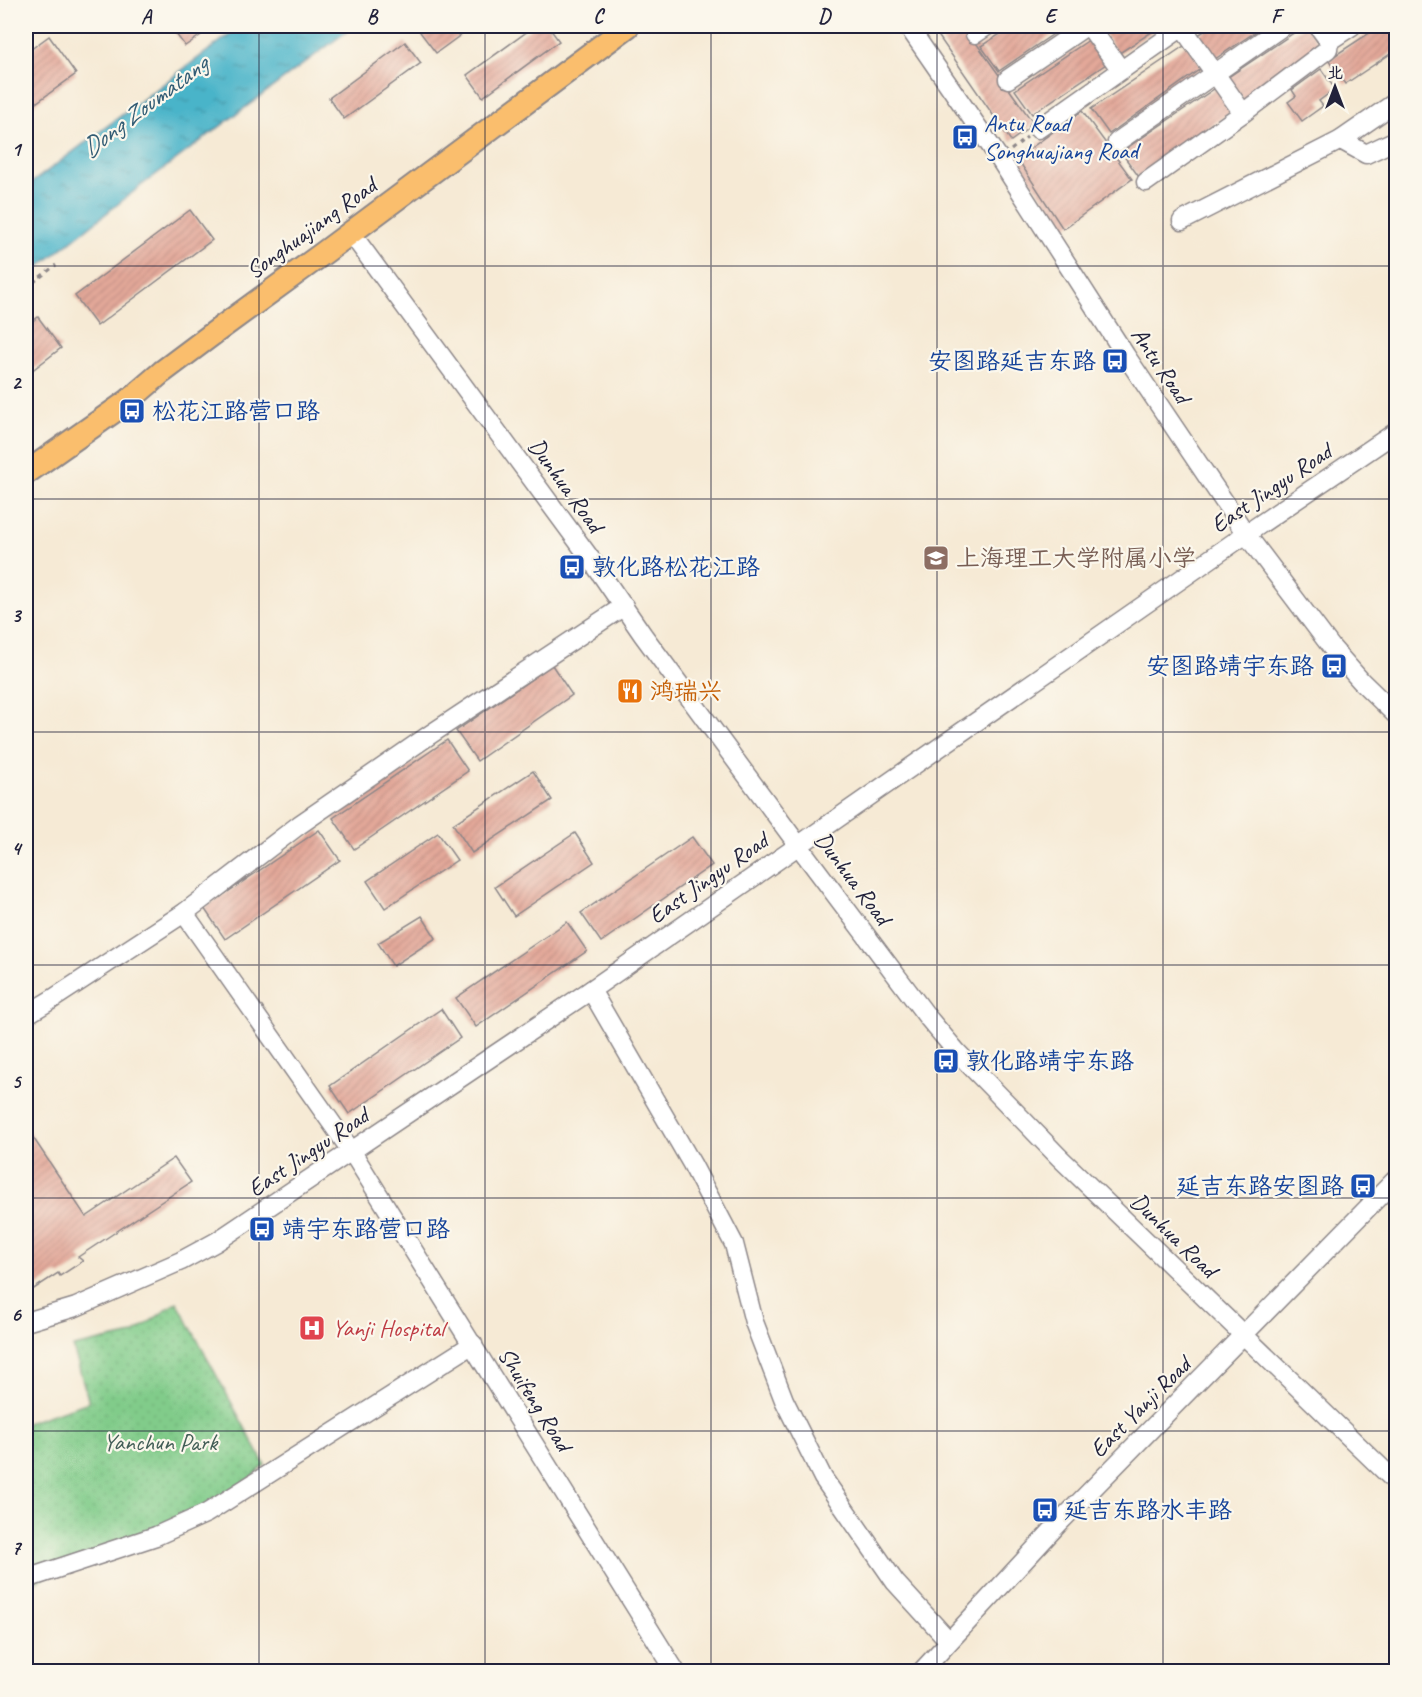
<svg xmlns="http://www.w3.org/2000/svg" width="1422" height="1697" font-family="Caveat,'LXGW WenKai TC',sans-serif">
<defs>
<pattern id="green-dots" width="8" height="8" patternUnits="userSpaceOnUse" patternTransform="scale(1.5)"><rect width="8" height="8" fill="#81cc8a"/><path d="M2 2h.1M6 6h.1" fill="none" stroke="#6faf78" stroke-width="1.8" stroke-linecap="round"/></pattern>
<pattern id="water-ripples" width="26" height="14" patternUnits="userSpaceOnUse" patternTransform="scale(1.5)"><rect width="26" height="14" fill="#4ab4c9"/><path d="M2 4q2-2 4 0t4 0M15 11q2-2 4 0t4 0" fill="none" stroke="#3d92a4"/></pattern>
<pattern id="building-hatch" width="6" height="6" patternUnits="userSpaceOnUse" patternTransform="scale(1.5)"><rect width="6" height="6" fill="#e3a899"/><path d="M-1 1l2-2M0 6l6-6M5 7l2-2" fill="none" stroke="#c29085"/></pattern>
</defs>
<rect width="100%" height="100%" fill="#fbf7ec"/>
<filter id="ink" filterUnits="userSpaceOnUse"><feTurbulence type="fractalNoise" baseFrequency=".0167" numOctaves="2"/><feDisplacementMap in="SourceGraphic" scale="12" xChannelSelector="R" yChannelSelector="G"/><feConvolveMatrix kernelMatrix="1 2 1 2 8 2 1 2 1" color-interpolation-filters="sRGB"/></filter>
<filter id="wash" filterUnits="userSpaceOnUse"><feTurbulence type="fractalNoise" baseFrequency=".008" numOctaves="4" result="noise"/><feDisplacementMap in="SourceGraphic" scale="24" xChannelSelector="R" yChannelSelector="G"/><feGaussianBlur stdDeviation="1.35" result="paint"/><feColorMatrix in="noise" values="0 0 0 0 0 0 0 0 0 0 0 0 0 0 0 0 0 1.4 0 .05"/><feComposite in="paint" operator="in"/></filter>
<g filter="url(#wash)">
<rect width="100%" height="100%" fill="#f6ead5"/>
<path fill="url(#green-dots)" stroke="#527762" stroke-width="1.5" d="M177 1302 265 1465 228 1497 26 1586V1423L89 1402 73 1347 133 1334Z"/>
<path fill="url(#water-ripples)" stroke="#366b82" stroke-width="1.5" d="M241 26H354L142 185 26 277V187Z"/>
<g id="blocks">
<g fill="url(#building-hatch)">
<path d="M170 26H214L185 46Z"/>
<path d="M429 26H473L436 53 420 32Z"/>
<path d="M535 26H548L559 41 483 97 467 75Z"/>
<path d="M943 26H964L1034 124 1011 141 935 31Z"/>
<path d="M1013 26H1065L999 71 981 46Z"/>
<path d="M1110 26H1161L1118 54 1102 31Z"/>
<path d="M1212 26H1264L1215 59 1198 35Z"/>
<path d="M1304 26H1307L1321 47 1245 102 1227 78Z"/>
<path d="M1380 26H1396V50L1345 84 1328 60Z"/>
<path d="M49 36 76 74 26 110V53Z"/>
<path d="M1089 40 1106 64 1032 114 1015 90Z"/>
<path d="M405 42 421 63 344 119 329 98Z"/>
<path d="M1187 44 1203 67 1109 134 1091 109Z"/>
<path d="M1321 69 1335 89 1319 101 1323 106 1302 121 1288 102 1296 96 1292 90Z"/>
<path d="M1217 87 1233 110 1139 177 1121 152Z"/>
<path d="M1082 111 1132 179 1063 229 1017 158Z"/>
<path d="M190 210 212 240 97 326 75 296Z"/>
<path d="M38 317 61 348 26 375V326Z"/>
<path d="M552 665 572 695 477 761 456 731Z"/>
<path d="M447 740 468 771 354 849 333 818Z"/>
<path d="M533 771 552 800 472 853 453 824Z"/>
<path d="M319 830 340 860 225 939 204 908Z"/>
<path d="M438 833 457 860 385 908 367 881Z"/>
<path d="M575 833 594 862 514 916 495 887Z"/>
<path d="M692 837 712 865 601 942 581 913Z"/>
<path d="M422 916 436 938 393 966 378 943Z"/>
<path d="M567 922 587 951 476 1027 456 998Z"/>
<path d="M441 1009 460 1038 349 1114 330 1086Z"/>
<path d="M26 1127 86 1217 174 1158 191 1182 78 1257 83 1261 60 1276 58 1273 26 1294Z"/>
</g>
</g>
</g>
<g filter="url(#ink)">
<use href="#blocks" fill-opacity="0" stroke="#8c8688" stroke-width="1.5"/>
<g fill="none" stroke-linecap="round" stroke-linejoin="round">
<defs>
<g id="minor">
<path d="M908 26 999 158 1126 356 1246 534 1332 648 1361 681 1396 715"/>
<path d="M1089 26 1121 70"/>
<path d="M1318 26 1329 41 1352 26"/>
<path d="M1182 27 1243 113"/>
<path d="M975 34 987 26"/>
<path d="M1008 79 1086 26"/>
<path d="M1038 129 1184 26"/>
<path d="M1341 140 1366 154 1396 140"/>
<path d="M1117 142 1283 26"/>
<path d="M1146 182 1243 113 1328 49 1329 41"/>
<path d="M1182 221 1341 140 1396 102"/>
<path d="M351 233 590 558 643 635 798 845 929 1019 957 1052 1059 1157 1396 1482"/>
<path d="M184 913 352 1152 676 1672"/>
<path d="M591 990 692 1164 734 1244 754 1322 784 1400 823 1478 895 1582 949 1641"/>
<path d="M26 1015 51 1000 184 913 299 825 431 734 624 606"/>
<path d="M26 1322 76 1307 181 1261 216 1242 591 990 1246 534 1396 432"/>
<path d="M26 1579 156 1536 207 1513 473 1344"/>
<path d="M921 1672 1059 1523 1396 1179"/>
</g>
<path id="major" d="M26 473 127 402 162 372 218 330 325 252 628 26"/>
</defs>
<use href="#minor" stroke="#8c8688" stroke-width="21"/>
<use href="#major" stroke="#8c8688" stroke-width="26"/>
<g stroke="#8c8688" stroke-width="3" stroke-dasharray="4.5 4.5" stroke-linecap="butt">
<path d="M1011 150 1027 137"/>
<path d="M26 264 36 279"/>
<path d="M26 288 56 265"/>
</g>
<use href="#minor" stroke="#fff" stroke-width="18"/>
<use href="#major" stroke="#fabe6d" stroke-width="22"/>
</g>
</g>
<path fill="none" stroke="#22223b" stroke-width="1.5" stroke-opacity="0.55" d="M259 26V1672M485 26V1672M711 26V1672M937 26V1672M1163 26V1672M26 266H1396M26 499H1396M26 732H1396M26 965H1396M26 1198H1396M26 1431H1396"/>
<defs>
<symbol id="bus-square" viewBox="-11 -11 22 22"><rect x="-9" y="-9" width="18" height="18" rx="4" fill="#1a4fb4" stroke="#fbf7ec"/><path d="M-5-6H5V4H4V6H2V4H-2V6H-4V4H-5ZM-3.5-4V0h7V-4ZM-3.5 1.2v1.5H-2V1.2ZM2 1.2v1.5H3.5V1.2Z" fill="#fff"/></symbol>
<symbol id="school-square" viewBox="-11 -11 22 22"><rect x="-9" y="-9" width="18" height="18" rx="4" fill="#8d6e63" stroke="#fbf7ec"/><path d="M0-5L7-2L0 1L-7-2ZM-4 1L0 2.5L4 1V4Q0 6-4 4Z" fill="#fff"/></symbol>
<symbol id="restaurant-square" viewBox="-11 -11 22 22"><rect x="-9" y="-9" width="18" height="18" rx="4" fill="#e8710a" stroke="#fbf7ec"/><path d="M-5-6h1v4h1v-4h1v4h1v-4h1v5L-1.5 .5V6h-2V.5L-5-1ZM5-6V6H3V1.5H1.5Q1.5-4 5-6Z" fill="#fff"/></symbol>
<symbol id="hospital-square" viewBox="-11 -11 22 22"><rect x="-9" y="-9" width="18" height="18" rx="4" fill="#e0444e" stroke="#fbf7ec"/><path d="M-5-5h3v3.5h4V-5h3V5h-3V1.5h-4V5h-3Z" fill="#fff"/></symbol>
</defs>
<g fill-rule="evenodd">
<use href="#bus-square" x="950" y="122" width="30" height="30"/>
<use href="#bus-square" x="1100" y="346" width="30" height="30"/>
<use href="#bus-square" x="117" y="396" width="30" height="30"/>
<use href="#school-square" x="921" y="543" width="30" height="30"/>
<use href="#bus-square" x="557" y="552" width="30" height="30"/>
<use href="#bus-square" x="1319" y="651" width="30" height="30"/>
<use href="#restaurant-square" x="615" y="676" width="30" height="30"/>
<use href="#bus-square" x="931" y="1046" width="30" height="30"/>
<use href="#bus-square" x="1348" y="1171" width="30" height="30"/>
<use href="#bus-square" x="247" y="1214" width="30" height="30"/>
<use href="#hospital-square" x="297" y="1313" width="30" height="30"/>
<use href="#bus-square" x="1030" y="1495" width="30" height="30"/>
</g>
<g text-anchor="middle" stroke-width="4.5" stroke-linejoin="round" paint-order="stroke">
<g font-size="24" fill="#164399" stroke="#fbf7ec" text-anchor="start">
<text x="984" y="131">Antu Road<tspan x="984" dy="28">Songhuajiang Road</tspan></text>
<text x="1096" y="369" text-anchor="end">安图路延吉东路</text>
<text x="152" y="419">松花江路营口路</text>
<text x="592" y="575">敦化路松花江路</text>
<text x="1314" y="674" text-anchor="end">安图路靖宇东路</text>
<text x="966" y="1069">敦化路靖宇东路</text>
<text x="1344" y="1194" text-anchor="end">延吉东路安图路</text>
<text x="282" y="1237">靖宇东路营口路</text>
<text x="1064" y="1518">延吉东路水丰路</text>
</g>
<g font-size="24" fill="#22223b" stroke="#fbf7ec">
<text transform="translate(311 228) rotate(-36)" y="8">Songhuajiang Road</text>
<text transform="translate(1161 365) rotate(56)" y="8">Antu Road</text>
<text transform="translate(566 485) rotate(54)" y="8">Dunhua Road</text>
<text transform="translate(1271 488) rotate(-34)" y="8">East Jingyu Road</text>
<text transform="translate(708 878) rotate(-35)" y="8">East Jingyu Road</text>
<text transform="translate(853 878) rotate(53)" y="8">Dunhua Road</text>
<text transform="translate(308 1152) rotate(-34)" y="8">East Jingyu Road</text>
<text transform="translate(1174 1235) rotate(44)" y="8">Dunhua Road</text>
<text transform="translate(535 1399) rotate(58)" y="8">Shuifeng Road</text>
<text transform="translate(1140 1407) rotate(-45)" y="8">East Yanji Road</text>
</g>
<g font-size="24" fill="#785e54" stroke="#fbf7ec" text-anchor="start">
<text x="956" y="566">上海理工大学附属小学</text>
</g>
<g font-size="24" fill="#c56008" stroke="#fbf7ec" text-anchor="start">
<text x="650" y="699">鸿瑞兴</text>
</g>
<g font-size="24" fill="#be3a42" stroke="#fbf7ec" text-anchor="start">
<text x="332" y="1336">Yanji Hospital</text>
</g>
<g font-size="24" fill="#435e57" stroke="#fbf7ec">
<text x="160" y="1450">Yanchun Park</text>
</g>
<g font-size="26" font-style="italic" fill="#325c74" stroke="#fbf7ec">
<text transform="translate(144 106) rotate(-37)" y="9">Dong Zoumatang</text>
</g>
</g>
<rect width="1422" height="1697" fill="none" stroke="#fbf7ec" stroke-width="66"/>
<g transform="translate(1335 87)" stroke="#fbf7ec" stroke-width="4.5" paint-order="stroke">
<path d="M0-4.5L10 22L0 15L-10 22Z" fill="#22223b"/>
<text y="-9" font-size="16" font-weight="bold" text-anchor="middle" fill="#22223b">北</text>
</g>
<rect x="33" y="33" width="1356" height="1631" fill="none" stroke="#22223b" stroke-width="2"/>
<g font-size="20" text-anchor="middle" font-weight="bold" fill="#22223b">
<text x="146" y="23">A</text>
<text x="372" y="23">B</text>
<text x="598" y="23">C</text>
<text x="824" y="23">D</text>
<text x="1050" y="23">E</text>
<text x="1276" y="23">F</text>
<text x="16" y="156">1</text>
<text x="16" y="389">2</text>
<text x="16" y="622">3</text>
<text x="16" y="855">4</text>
<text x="16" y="1088">5</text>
<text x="16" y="1321">6</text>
<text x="16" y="1554">7</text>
</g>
</svg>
